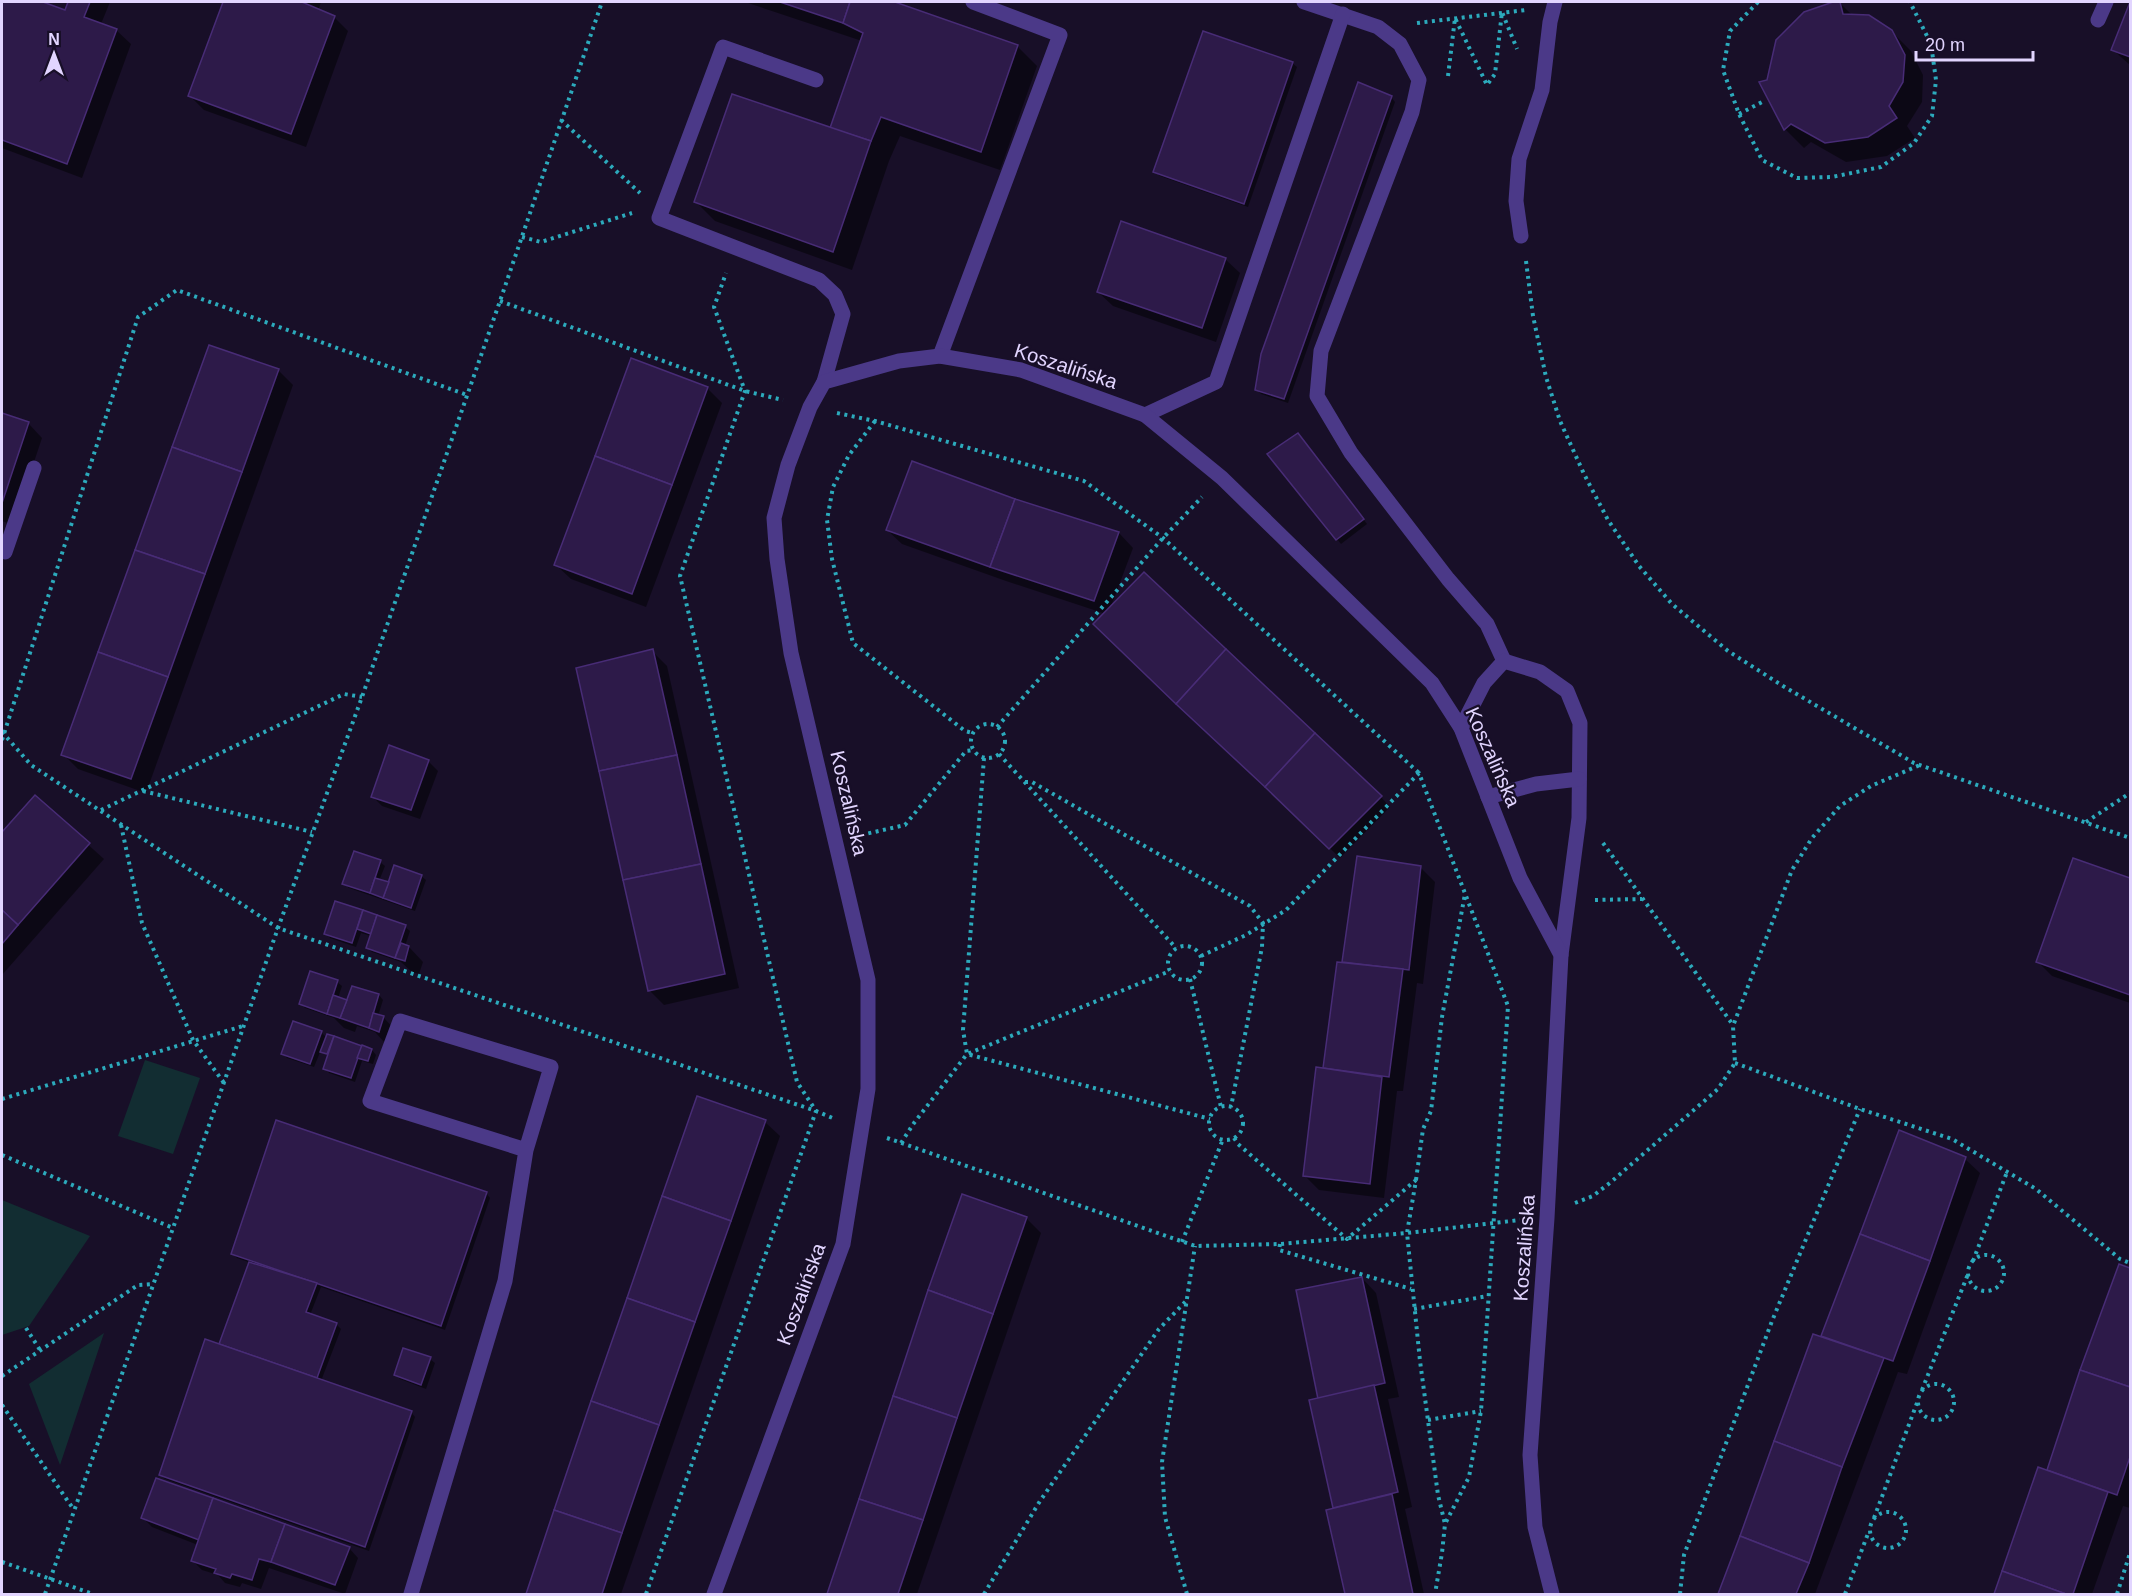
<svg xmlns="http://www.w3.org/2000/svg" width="2132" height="1596" font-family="Arial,sans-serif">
<rect width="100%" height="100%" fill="#180f28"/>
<g fill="#122d32">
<path d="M145 1060 200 1078 173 1154 118 1136Z"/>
<path d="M2 1200 90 1236 29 1326 2 1335Z"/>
<path d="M104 1333 60 1465 29 1384Z"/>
</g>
<g fill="#0007">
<path d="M2 2H39L66 12 70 2H110L101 24 116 30 131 44 82 178 2 148Z"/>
<path d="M225 2H321L318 11 334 17 348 31 306 147 204 110 190 96Z"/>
<path d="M745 2H891L1018 47 1037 66 1000 170 900 136 889 161 852 270 715 221 695 201 831 130 862 41Z"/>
<path d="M1839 2 1853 16 1891 31 1911 51 1923 75 1922 102 1907 126 1915 138 1887 156 1846 162 1811 142 1804 148 1785 129 1769 81 1805 14Z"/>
<path d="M2130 3V65L2113 50Z"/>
<path d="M1292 63 1297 67 1248 207 1160 176 1155 172Z"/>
<path d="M1358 84 1391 97 1395 102 1288 403 1261 394 1256 389 1262 354Z"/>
<path d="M1225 259 1240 273 1216 342 1113 306 1098 292Z"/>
<path d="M278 370 293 385 146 793 78 769 63 754Z"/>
<path d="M707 388 722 403 646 607 571 579 556 565Z"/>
<path d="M2 414 28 423 42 438 13 525 2 521Z"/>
<path d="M1302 440 1367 524 1341 544 1270 455Z"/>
<path d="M1015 500 1119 533 1133 548 1110 609 1381 797 1390 807 1340 858 1280 800 1106 614 1006 581 902 544 887 530Z"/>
<path d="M652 651 667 666 739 988 664 1005 649 990Z"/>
<path d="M428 761 438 771 420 819 382 806 372 796Z"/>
<path d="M35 797 104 859 2 975V835Z"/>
<path d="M1358 858 1420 867 1435 882 1423 984 1417 983 1403 1091H1397L1384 1198 1319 1190 1304 1175 1325 1070 1339 963H1343Z"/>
<path d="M2073 860 2130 880V1003L2052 976 2037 961Z"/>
<path d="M380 862 385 866 379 881 390 884 421 876 426 880 415 911 349 888 344 883Z"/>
<path d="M336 903 405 927 410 931 405 946 409 947 423 962 419 974 412 972 401 962 372 952 367 948 371 936 361 933 356 947 330 938 326 933Z"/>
<path d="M311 973 337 982 342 986 338 998 347 1003 353 987 379 995 383 1000 378 1016 383 1017 397 1032 385 1043 375 1032 357 1026 355 1032 344 1028 334 1018 305 1008 301 1004Z"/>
<path d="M321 1032 327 1038 328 1035 372 1050 376 1055 373 1064 362 1061 355 1082 329 1073 325 1068 329 1057 321 1050 314 1067 287 1058 283 1054Z"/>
<path d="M698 1098 765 1122 780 1136 621 1594H528Z"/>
<path d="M1900 1132 1965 1159 1980 1173 1907 1374 1898 1372 1815 1594H1719L1814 1336 1822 1338Z"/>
<path d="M486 1193 490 1198 445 1330 321 1287 310 1315 336 1324 341 1329 321 1381 411 1412 415 1417 369 1551 165 1479 160 1475 220 1346 251 1263 237 1258 233 1254Z"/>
<path d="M1026 1218 1041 1233 917 1594H829L929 1291Z"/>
<path d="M2120 1266 2130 1270V1508L2123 1506 2092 1594H1996L2039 1469 2048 1472 2081 1371Z"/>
<path d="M1362 1278 1376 1293 1399 1397 1388 1399 1412 1507 1405 1509 1424 1594H1346L1328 1511 1334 1509 1311 1401 1320 1400Z"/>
<path d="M430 1359 435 1363 426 1389 400 1379 396 1375Z"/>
<path d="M143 1518 349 1548 358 1558 345 1594 269 1568 261 1589 242 1583 240 1587 225 1583 218 1575 202 1570 193 1561 198 1545 152 1527Z"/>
</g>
<g fill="#2d1a49" stroke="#482c76" stroke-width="1.5">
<path d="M2 2H43L65 10 68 2H90L84 17 117 29 67 164 2 140Z"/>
<path d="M223 2H302L335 16 291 134 188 96Z"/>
<path d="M780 2H850L843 23Z"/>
<path d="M850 2H895L1018 45 981 152 881 117 871 141 830 128 863 33 843 23Z"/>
<path d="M1833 2H1840L1843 14 1869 15 1892 30 1905 55 1903 82 1889 106 1897 118 1868 137 1825 143 1791 124 1784 130 1759 82 1767 80 1776 40 1804 12Z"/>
<path d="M2130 2V57L2111 50Z"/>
<path d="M1203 31 1293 62 1244 204 1153 172Z"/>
<path d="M1358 82 1392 96 1284 399 1255 390 1261 354Z"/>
<path d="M732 94 871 141 833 252 694 202Z"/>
<path d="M1121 221 1226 258 1202 328 1097 292Z"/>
<path d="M209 345 279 369 242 472 172 447Z"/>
<path d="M631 358 708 387 672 485 595 456Z"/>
<path d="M2 413 29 422 2 503Z"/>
<path d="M1298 433 1364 519 1336 540 1267 454Z"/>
<path d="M172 447 242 472 205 574 135 550Z"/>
<path d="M595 456 672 485 632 594 554 565Z"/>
<path d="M912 461 1015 499 990 567 886 530Z"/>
<path d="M1015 499 1119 532 1094 601 990 567Z"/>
<path d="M135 550 205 574 168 677 98 652Z"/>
<path d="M1144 572 1226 649 1176 704 1093 624Z"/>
<path d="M653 649 677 755 599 771 576 668Z"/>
<path d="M1226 649 1315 733 1265 787 1176 704Z"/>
<path d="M98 652 168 677 131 779 61 755Z"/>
<path d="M1315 733 1382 796 1329 849 1265 787Z"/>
<path d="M389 745 429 760 411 810 371 797Z"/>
<path d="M677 755 701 864 623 880 599 771Z"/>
<path d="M35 795 90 843 18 925 2 910V832Z"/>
<path d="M354 851 381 860 370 893 342 884Z"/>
<path d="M1357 856 1421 866 1409 970 1342 962Z"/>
<path d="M2073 858 2130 878V995L2036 962Z"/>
<path d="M701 864 725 974 648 991 623 880Z"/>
<path d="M394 865 422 875 411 908 383 898Z"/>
<path d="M375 878 389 882 383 898 370 893Z"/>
<path d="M335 901 363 910 352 943 324 934Z"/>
<path d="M2 910 18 925 2 944Z"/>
<path d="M363 910 377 915 371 934 357 929Z"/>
<path d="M377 915 406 925 395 958 366 948Z"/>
<path d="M401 943 409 946 405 961 395 958Z"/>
<path d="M1337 962 1403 969 1389 1077 1323 1068Z"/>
<path d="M310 971 338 980 327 1014 299 1004Z"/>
<path d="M352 986 379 994 369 1028 340 1018Z"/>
<path d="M333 995 347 1000 340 1018 327 1014Z"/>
<path d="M373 1013 384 1016 379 1032 369 1028Z"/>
<path d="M293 1021 322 1031 310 1064 281 1054Z"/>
<path d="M327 1034 334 1036 327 1054 320 1052Z"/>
<path d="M334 1036 362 1046 351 1078 323 1069Z"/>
<path d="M362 1045 372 1049 368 1061 357 1058Z"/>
<path d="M1316 1067 1382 1077 1370 1184 1303 1176Z"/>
<path d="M697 1096 766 1120 731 1221 662 1196Z"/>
<path d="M276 1120 487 1192 441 1326 231 1254Z"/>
<path d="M1899 1130 1966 1157 1930 1261 1860 1234Z"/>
<path d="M962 1194 1027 1217 993 1314 928 1290Z"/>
<path d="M662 1196 731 1221 695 1322 627 1298Z"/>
<path d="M1860 1234 1930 1261 1893 1361 1821 1336Z"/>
<path d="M249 1262 317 1283 306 1312 337 1323 317 1378 219 1344Z"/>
<path d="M2119 1264 2130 1268V1387L2080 1370Z"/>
<path d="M1362 1277 1385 1383 1318 1399 1296 1290Z"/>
<path d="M928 1290 993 1314 957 1418 893 1396Z"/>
<path d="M627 1298 695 1322 659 1425 591 1401Z"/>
<path d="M1813 1334 1884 1358 1842 1467 1774 1441Z"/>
<path d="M205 1339 412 1411 365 1547 159 1475Z"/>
<path d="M403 1348 431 1357 421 1385 394 1375Z"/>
<path d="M2080 1370 2130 1387V1457L2117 1495 2047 1470Z"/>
<path d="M1374 1385 1398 1492 1333 1508 1309 1400Z"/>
<path d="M893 1396 957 1418 923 1520 859 1499Z"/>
<path d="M591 1401 659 1425 622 1533 554 1510Z"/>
<path d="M1774 1441 1842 1467 1809 1563 1740 1536Z"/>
<path d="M2038 1467 2108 1492 2073 1594H2066L2002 1571Z"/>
<path d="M156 1478 213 1498 199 1540 141 1518Z"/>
<path d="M1392 1494 1413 1594H1345L1326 1510Z"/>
<path d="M213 1498 285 1524 271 1562 259 1559 252 1580 232 1574 230 1578 214 1573 216 1569 191 1561Z"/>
<path d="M859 1499 923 1520 898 1594H827Z"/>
<path d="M554 1510 622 1533 602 1594H526Z"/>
<path d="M285 1524 350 1547 335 1585 271 1562Z"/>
<path d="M1740 1536 1809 1563 1796 1594H1718Z"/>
<path d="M2002 1571 2066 1594H1994Z"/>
</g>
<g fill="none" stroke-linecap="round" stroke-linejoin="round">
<g stroke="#2caabc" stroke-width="4" stroke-dasharray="3 4.5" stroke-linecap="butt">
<path d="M1758 2 1730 31 1723 70 1739 114 1762 160 1797 178 1832 177 1881 167 1914 143 1932 116 1936 80 1931 44 1910 2"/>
<path d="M1417 23 1526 10"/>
<path d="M1448 76 1455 18 1487 85 1495 74 1502 12 1517 49"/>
<path d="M1739 114 1764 101"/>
<path d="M561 120 640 193"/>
<path d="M522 237 541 242 632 213"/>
<path d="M1526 261 1533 316 1546 377 1560 421 1584 474 1608 520 1639 566 1672 604 1728 651 1783 686 1914 763 2130 838"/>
<path d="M500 301 745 391 783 400"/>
<path d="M837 413 875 421 1084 481 1163 538 1419 773"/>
<path d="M875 421 849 455 833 487 827 520 832 559 853 643 965 731 973 733"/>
<circle cx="988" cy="741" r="17"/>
<path d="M997 727 1163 538 1202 497"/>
<path d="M2 732 31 765 278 928 816 1111 835 1119"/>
<path d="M2 740 138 317 177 290 467 395"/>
<path d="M999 754 1176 948"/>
<path d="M984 758 963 1030 967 1054 1210 1119"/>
<path d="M1025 782H1032L1250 906 1263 923 1262 947 1231 1107"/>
<path d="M143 791 312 832"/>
<path d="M101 810 344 694 362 697"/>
<path d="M2086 822 2130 793"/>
<path d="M121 825 142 923 193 1040 224 1083"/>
<path d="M861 835 905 825 966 751 974 750"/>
<path d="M1603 843 1733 1025"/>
<path d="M1595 900 1642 899"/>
<circle cx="1185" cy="963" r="17"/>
<path d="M1201 956 1246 935 1286 910 1419 773 1508 1006 1481 1411 1469 1477 1445 1524"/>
<path d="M1190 979 1221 1107"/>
<path d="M1735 1063 1860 1109 1952 1139 2036 1189 2120 1259 2130 1263"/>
<path d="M2 1099 243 1026"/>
<circle cx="1226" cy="1123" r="17"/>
<path d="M887 1138 1195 1246 1280 1244 1407 1233 1520 1220"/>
<path d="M1234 1138 1238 1144 1347 1239 1416 1180 1407 1233 1420 1361 1438 1495 1445 1524 1442 1553 1435 1594"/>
<path d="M901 1143 914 1123 967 1054 1170 971"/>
<path d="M2 1155 173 1228"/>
<path d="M1416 1180 1423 1129 1431 1111 1442 1017 1465 894"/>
<path d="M1575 1203 1593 1196 1611 1182 1718 1089 1735 1063 1733 1026 1792 870 1812 838 1840 806 1871 786 1920 765"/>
<path d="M1182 1242 1223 1139"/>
<path d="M1280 1244 1279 1250 1411 1289"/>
<circle cx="1986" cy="1273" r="18"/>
<path d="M1973 1261 2007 1172"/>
<path d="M1414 1309 1488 1296"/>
<path d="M26 1328 40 1350"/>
<path d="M2 1376 138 1285 153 1284"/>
<circle cx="1936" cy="1402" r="18"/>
<path d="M1922 1390 1968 1274"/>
<path d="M2 1405 74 1510"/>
<path d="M1428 1420 1481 1411"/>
<circle cx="1888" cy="1530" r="18"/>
<path d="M1874 1518 1917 1403"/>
<path d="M2 1562 93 1594"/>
<path d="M45 1594 278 928 362 697 500 301 602 2"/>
<path d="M646 1594 816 1111 797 1082 680 576 745 391 714 307 726 273"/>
<path d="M984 1594 1040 1501 1159 1329 1187 1300"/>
<path d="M1187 1594 1165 1517 1162 1462 1195 1246"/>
<path d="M1680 1594 1684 1555 1772 1321 1860 1109"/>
<path d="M1845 1594 1869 1531"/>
<path d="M2117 1594 2130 1553"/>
</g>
<g stroke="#4b3988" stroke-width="15">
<path d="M1304 2 1378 27 1400 44 1419 80 1412 112 1321 351 1317 396 1351 453 1448 579 1487 624 1504 661"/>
<path d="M2098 20 2106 2"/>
<path d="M816 80 723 47 659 218 819 280 835 295 843 314 824 382"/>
<path d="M1521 236 1516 201 1519 159 1542 90 1550 22 1555 2"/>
<path d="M940 356 1060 35 973 2"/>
<path d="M1145 415 1216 382 1343 14"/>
<path d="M2 551 5 552 34 468"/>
<path d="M1461 728 1484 683 1504 661 1540 672 1567 691 1580 723 1579 818 1561 955"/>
<path d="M1488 797 1536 784 1579 779"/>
<path d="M411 1594 505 1281 526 1150 551 1067 400 1021 370 1101 526 1150"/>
</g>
<path stroke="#4b3988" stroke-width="15" d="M714 1594 843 1244 868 1089V980L791 653 777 559 774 518 788 465 810 407 824 382 899 361 940 356 1021 370 1145 415 1222 478 1432 683 1461 728 1520 878 1561 955 1547 1218 1530 1455 1535 1527 1552 1594"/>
</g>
<g text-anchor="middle" stroke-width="4.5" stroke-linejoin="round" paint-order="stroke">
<g font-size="20" fill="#e2d5ff" stroke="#180f28">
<text transform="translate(1066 366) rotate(18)" y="7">Koszalińska</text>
<text transform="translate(1493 757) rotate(66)" y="7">Koszalińska</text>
<text transform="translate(849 803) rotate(77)" y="7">Koszalińska</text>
<text transform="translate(1524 1248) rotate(-86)" y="7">Koszalińska</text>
<text transform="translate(801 1294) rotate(-70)" y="7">Koszalińska</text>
</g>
</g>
<rect width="2132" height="1596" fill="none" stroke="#e2d5ff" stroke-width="6"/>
<g transform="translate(54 54)" stroke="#180f28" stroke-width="4.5" paint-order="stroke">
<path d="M0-4.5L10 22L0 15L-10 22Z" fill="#e2d5ff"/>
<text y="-9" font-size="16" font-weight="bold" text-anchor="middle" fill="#e2d5ff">N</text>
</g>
<path d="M1916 51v9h117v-9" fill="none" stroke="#e2d5ff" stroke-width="3"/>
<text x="1925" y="51" font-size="18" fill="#e2d5ff" stroke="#180f28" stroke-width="4.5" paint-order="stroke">20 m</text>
</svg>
